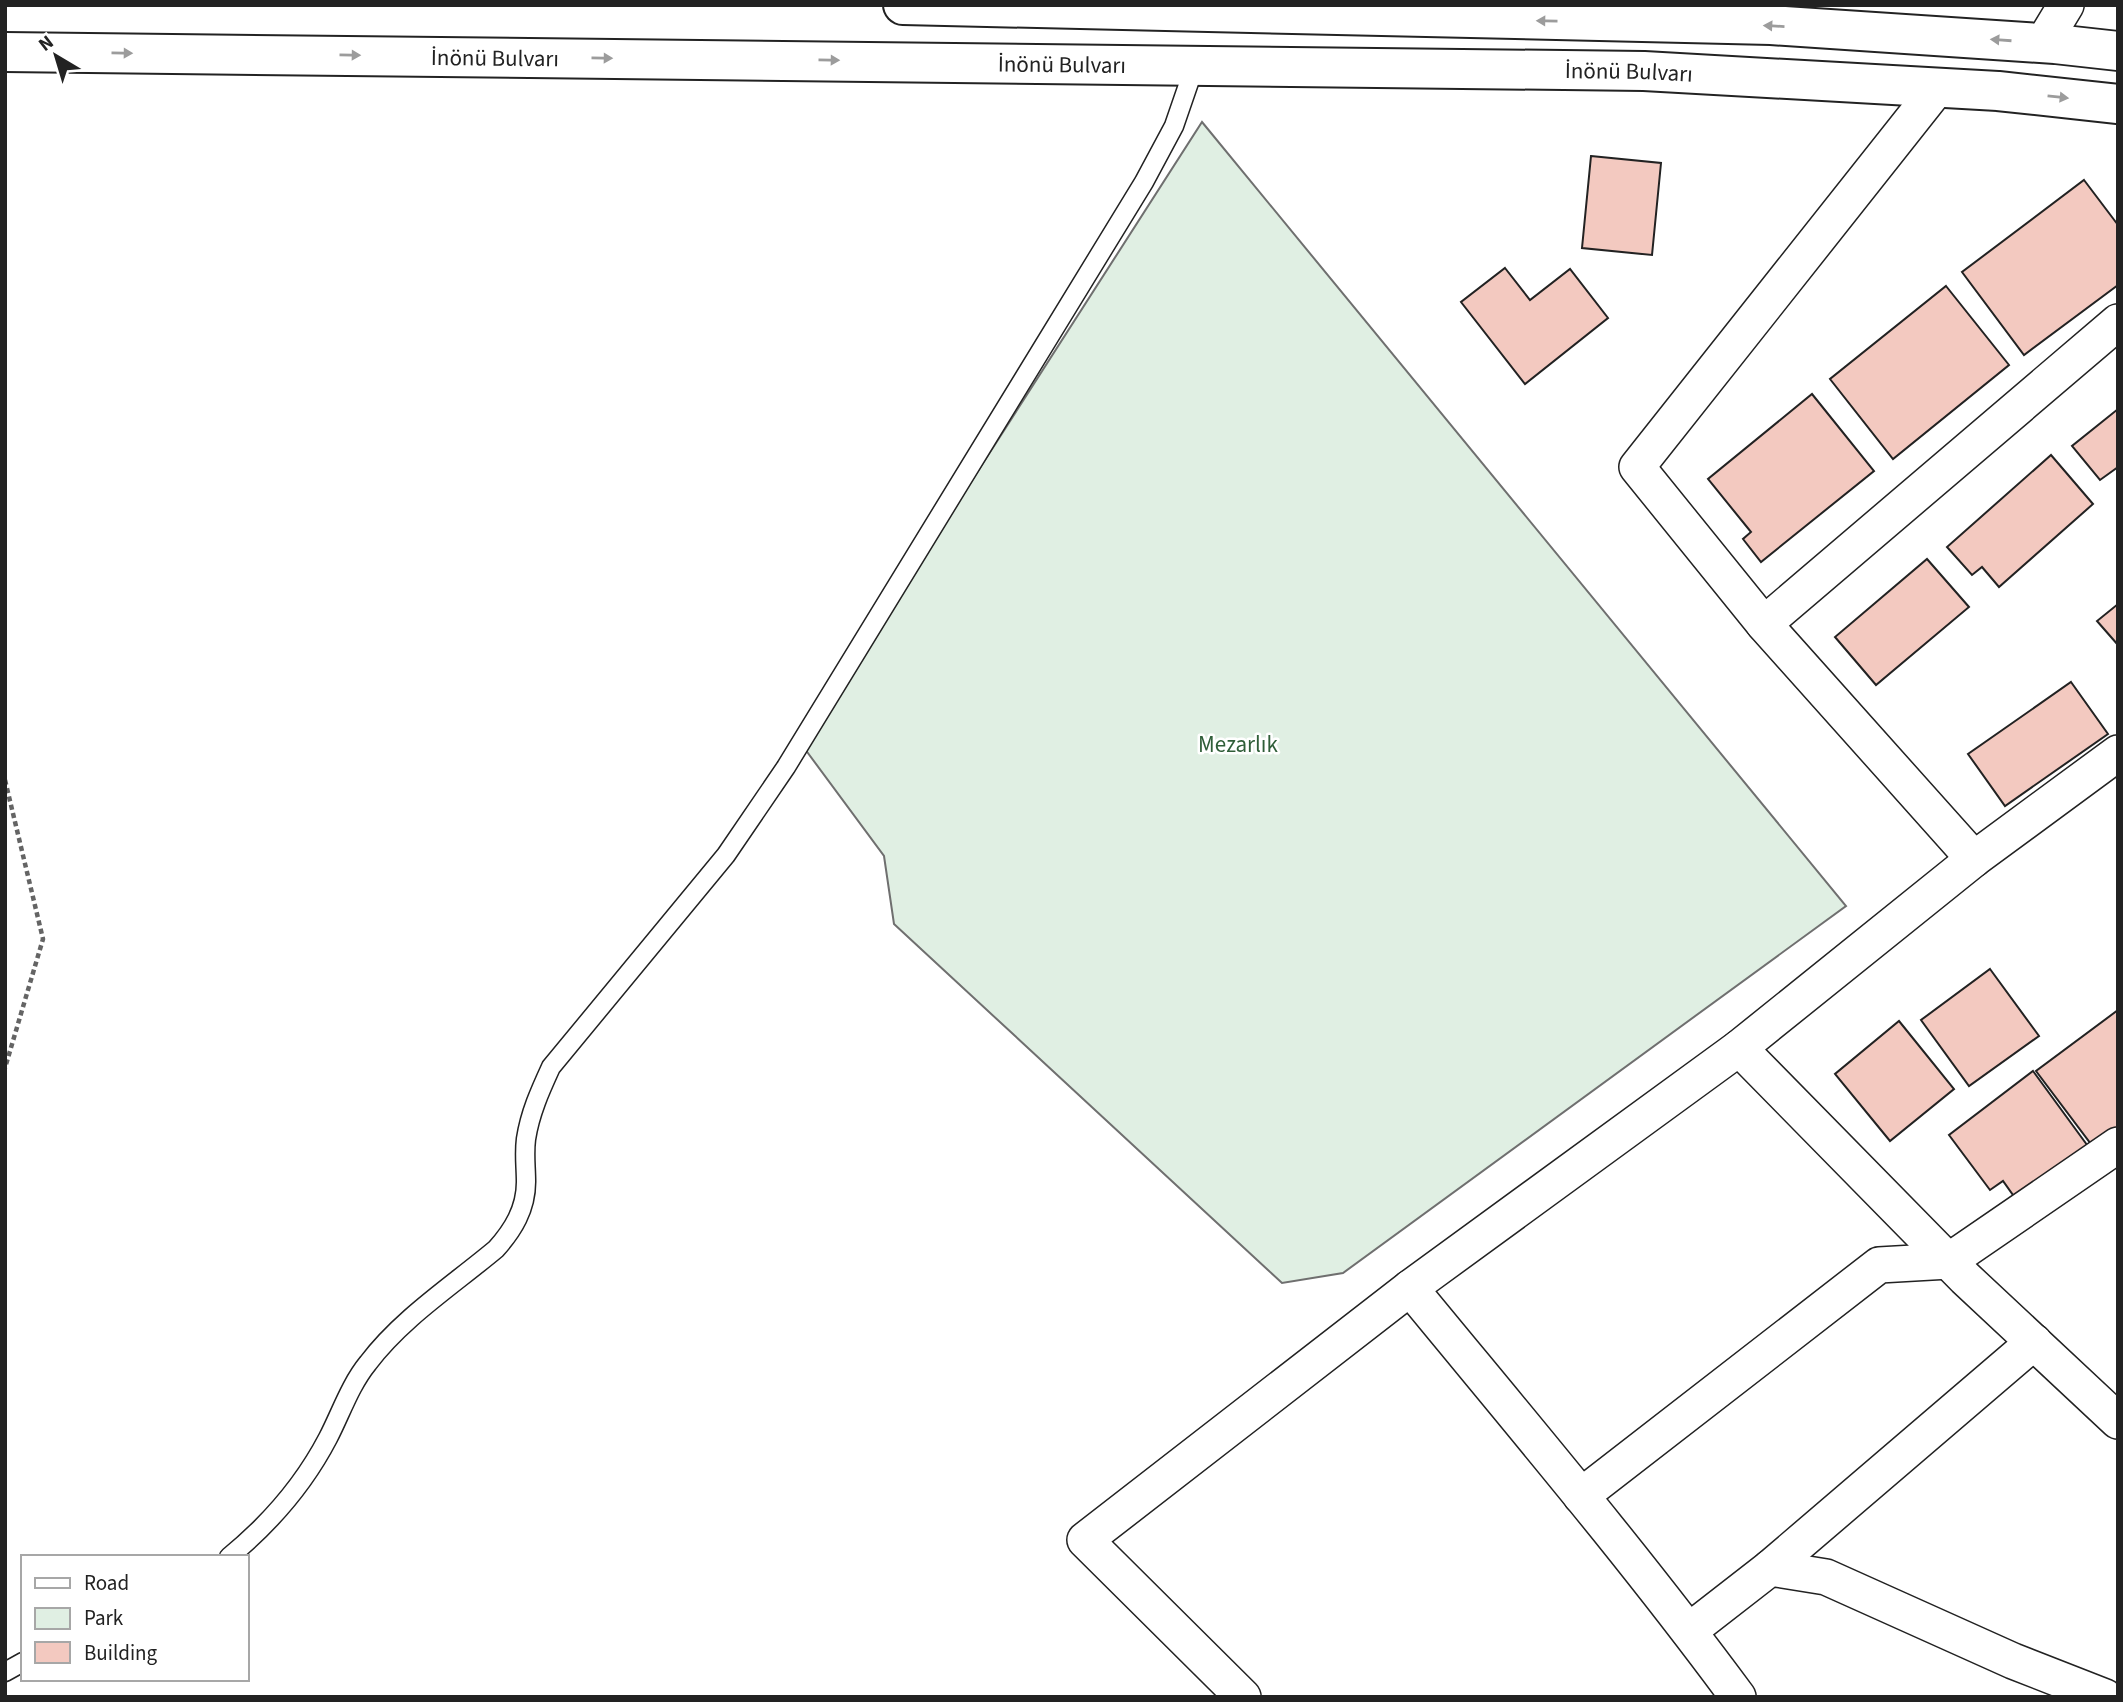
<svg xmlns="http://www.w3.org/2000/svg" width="2123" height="1702" font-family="'Source Sans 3',sans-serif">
<rect width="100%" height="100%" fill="#fff"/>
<path fill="#e0efe3" stroke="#6f6f6f" stroke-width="2" d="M1202 122 1846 906 1343 1273 1282 1283 894 924 884 856 802 745Z"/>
<g fill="#f3c9c0" stroke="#222" stroke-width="2">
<path d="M1591 156 1661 163 1652 255 1582 248Z"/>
<path d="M2084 180 2118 225V285L2024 355 1962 272Z"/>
<path d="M1505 268 1530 300 1570 269 1608 318 1525 384 1461 302Z"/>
<path d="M1946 286 2009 365 1893 459 1830 379Z"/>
<path d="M1812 394 1874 471 1761 562 1743 539 1751 532 1708 479Z"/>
<path d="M2118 409V467L2100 480 2072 446Z"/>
<path d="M2051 455 2093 504 1999 587 1982 567 1972 575 1947 547Z"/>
<path d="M1927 559 1969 607 1876 685 1835 637Z"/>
<path d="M2118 604V645L2097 621Z"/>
<path d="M2071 682 2108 734 2005 806 1968 754Z"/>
<path d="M1990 969 2039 1036 1969 1086 1921 1020Z"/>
<path d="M2118 1010V1137L2097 1152 2036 1071Z"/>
<path d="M1899 1021 1954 1089 1890 1141 1835 1074Z"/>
<path d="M2033 1071 2090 1149 2018 1202 2003 1181 1990 1190 1949 1135Z"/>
</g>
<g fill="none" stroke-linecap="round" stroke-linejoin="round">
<defs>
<g id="lane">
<path d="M229 1557C268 1525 304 1484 328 1438 341 1413 350 1385 368 1363 402 1318 453 1285 496 1249 513 1230 526 1209 526 1182 526 1167 524 1154 526 1139 530 1113 540 1091 551 1067L726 855 786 767 1144 182 1174 126 1195 65"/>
<path d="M5 1672 23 1662"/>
</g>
<g id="street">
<path d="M2043 43 2066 5"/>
<path d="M1938 87 1637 467 1764 624 1974 859"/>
<path d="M1764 624 2118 322"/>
<path d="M1739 1048 1965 1278 2118 1421"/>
<path d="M1410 1288C1521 1423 1634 1556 1738 1697"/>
<path d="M1581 1496 1879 1265 1949 1261 2118 1145"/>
<path d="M1770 1568 2034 1342"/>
<path d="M1689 1631 1770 1568 1826 1577 2013 1661 2105 1697"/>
<path d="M1243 1697 1085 1540 1410 1288 1739 1048 1974 859 2118 753"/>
</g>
<g id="secondary">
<path d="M903 5 1771 25 2055 44 2118 51"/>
<path id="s1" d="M5 52 1644 71 1998 91 2118 104"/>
</g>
</defs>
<use href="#lane" stroke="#222" stroke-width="21"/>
<use href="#street" stroke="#222" stroke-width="38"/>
<use href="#secondary" stroke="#222" stroke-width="42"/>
<path stroke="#646464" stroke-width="4.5" stroke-dasharray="5 3.5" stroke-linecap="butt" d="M5 780 43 939 5 1068"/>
<use href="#lane" stroke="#fff" stroke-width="18"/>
<use href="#street" stroke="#fff" stroke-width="35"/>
<use href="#secondary" stroke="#fff" stroke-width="38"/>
</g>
<defs><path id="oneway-solid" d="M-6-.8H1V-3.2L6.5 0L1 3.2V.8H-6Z" transform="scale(1.75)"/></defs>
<g fill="#9c9c9c">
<use href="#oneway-solid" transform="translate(1547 21) rotate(-179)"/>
<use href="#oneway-solid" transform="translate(1774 26) rotate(-177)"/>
<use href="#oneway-solid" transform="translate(2001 40) rotate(-176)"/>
<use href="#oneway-solid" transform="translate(122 53) rotate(1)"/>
<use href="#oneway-solid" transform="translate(350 55) rotate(1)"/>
<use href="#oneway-solid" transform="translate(602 58) rotate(1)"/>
<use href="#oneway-solid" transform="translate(829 60) rotate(1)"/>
<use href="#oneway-solid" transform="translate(2058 97) rotate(6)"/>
</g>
<g text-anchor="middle" stroke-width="5" stroke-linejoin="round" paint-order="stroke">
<g font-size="23" fill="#222" stroke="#fff">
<text dy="8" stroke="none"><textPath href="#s1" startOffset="490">İnönü Bulvarı</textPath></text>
<text dy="8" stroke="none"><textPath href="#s1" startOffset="1057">İnönü Bulvarı</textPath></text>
<text dy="8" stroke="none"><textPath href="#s1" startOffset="1624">İnönü Bulvarı</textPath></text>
</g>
<g font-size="23" fill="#2f5e38" stroke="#fff">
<text x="1238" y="752">Mezarlık</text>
</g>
</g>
<rect width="2123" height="1702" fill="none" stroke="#222222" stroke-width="14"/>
<rect x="21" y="1555" width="228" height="126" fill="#ffffff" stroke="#a7a7a7" stroke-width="2"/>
<rect x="35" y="1578" width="35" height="10" fill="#ffffff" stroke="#a7a7a7" stroke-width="2"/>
<text x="84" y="1590" font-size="21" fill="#222222">Road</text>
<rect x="35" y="1608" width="35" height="21" fill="#e0efe3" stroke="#a7a7a7" stroke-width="2"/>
<text x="84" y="1625" font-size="21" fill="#222222">Park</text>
<rect x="35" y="1642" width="35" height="21" fill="#f3c9c0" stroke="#a7a7a7" stroke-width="2"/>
<text x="84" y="1660" font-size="21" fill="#222222">Building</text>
<g transform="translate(56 56) rotate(322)" stroke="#ffffff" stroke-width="5" paint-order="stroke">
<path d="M0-5L12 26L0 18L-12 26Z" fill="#222222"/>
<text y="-10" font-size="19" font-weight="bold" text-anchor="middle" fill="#222222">N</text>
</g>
</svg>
